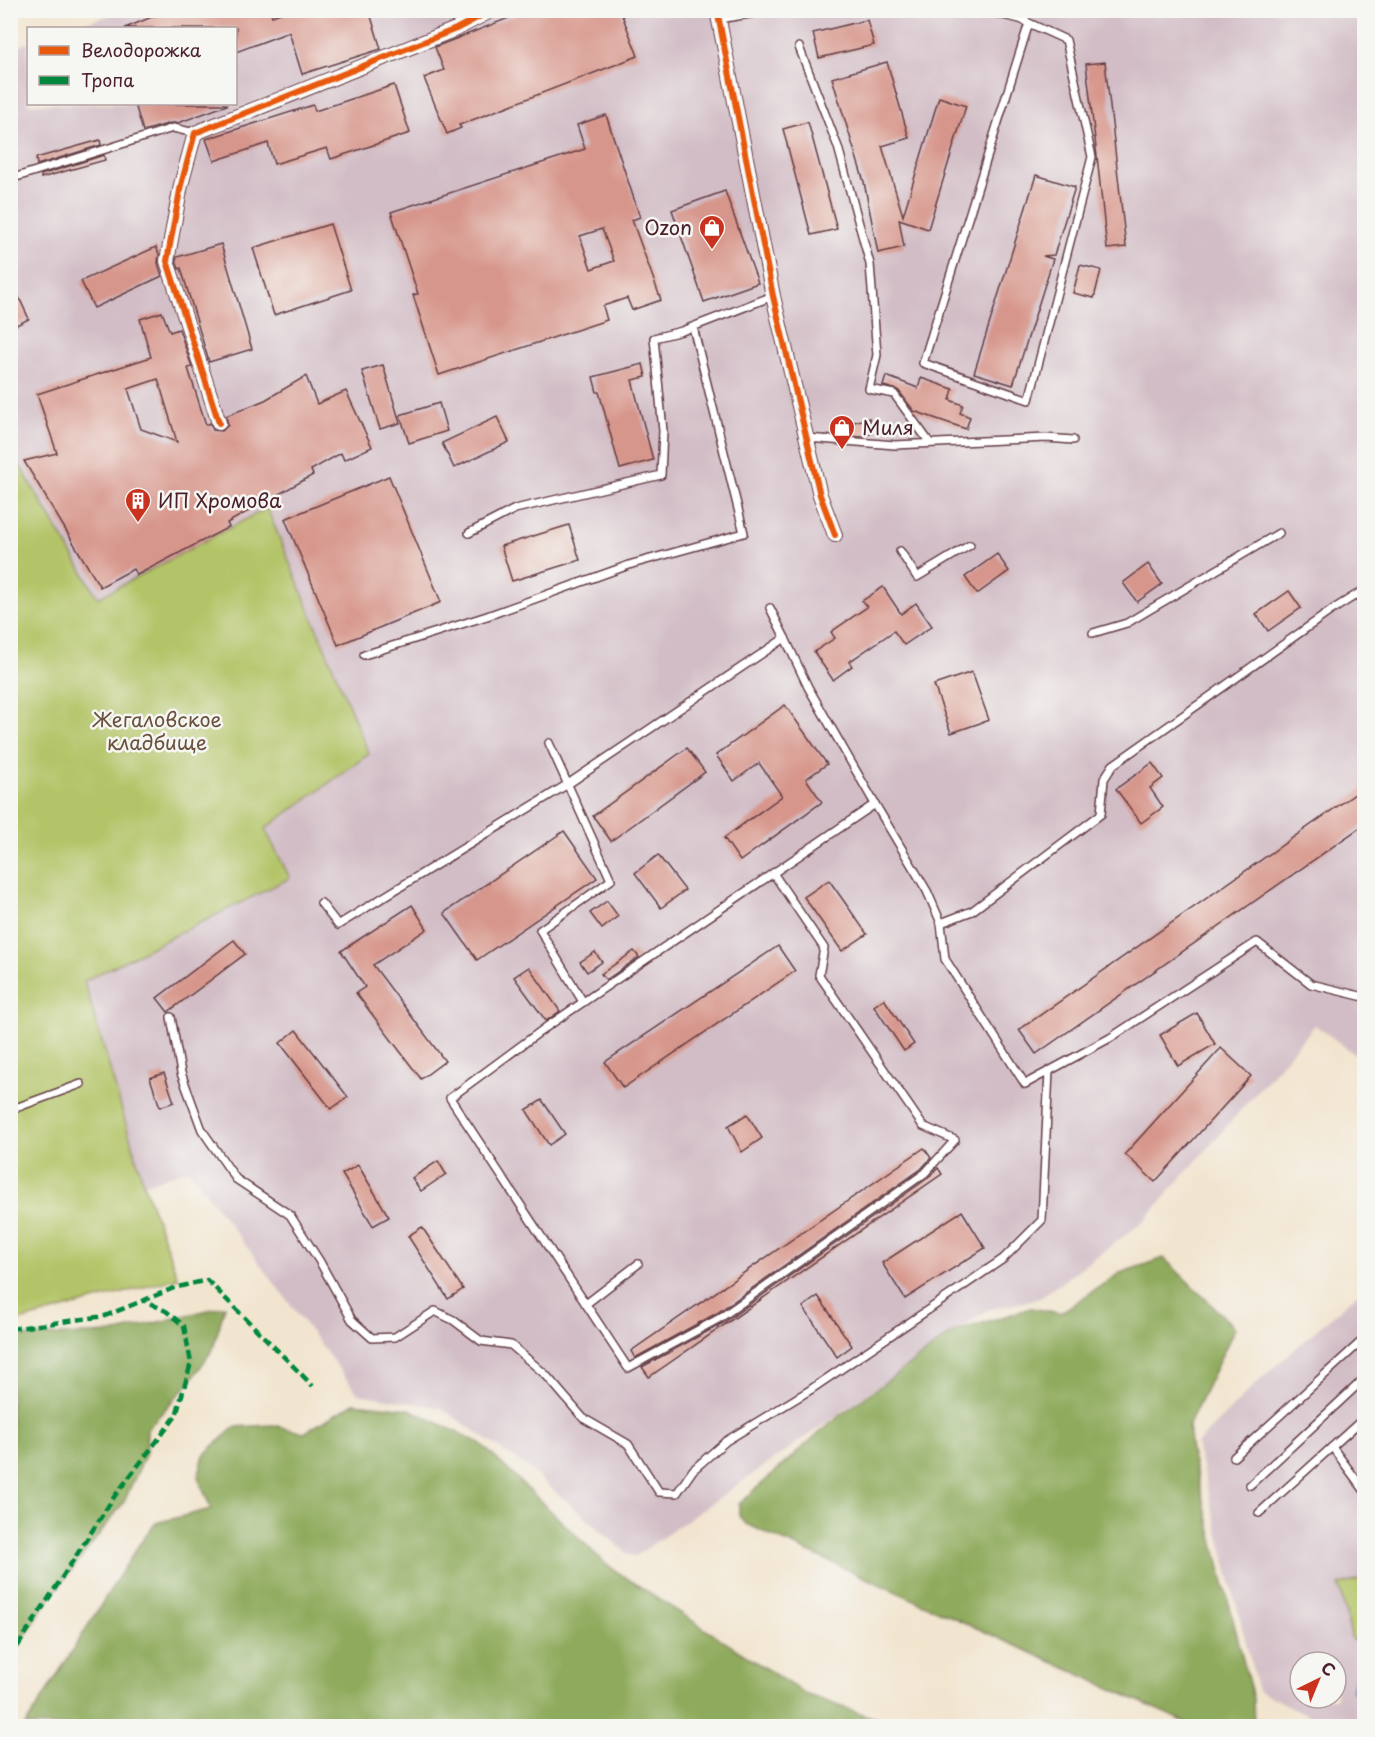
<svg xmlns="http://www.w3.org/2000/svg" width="1375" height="1737" font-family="'Playpen Sans',sans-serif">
<rect width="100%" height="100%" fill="#f6f6f2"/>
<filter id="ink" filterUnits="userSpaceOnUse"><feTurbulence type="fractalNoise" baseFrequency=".0167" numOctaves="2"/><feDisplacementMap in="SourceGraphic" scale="12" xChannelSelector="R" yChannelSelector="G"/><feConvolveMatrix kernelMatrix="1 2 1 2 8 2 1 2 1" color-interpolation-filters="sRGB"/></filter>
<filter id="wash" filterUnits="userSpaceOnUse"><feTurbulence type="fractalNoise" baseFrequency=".008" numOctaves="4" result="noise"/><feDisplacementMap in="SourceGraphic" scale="24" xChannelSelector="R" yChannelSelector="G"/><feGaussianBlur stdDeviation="1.35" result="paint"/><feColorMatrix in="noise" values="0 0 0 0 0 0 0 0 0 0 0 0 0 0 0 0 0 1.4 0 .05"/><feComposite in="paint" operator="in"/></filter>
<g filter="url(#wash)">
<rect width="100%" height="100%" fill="#f2e5cf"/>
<g fill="#d2bdc6" fill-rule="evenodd">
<path d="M124 10 1364 11V1061L1315 1025 1143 1222 1040 1298 987 1310 636 1556 629 1555 525 1466 441 1408 358 1394 188 1169 144 1185 84 981 289 878 265 829 369 754 98 598 11 449 10 49 28 43V104H236V28H71Z"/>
<path d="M1364 1288V1726H1331L1258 1691 1196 1444 1263 1377ZM1300 1662H1336V1698H1300Z"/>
</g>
<g fill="#b3c467" stroke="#7e7249" stroke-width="1.5">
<path d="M10 449 98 598 267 508 369 754 265 829 290 878 84 981 144 1185 178 1278 12 1323 10 1320Z"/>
<path d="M1364 1579V1637L1352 1640 1339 1585Z"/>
</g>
<g fill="#8eaa5c" stroke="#6c6444" stroke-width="1.5">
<path d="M1164 1258 1235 1328 1188 1426 1191 1452 1253 1699 1254 1726H1194L746 1524 739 1516V1504L831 1422 954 1332 1031 1308 1060 1313 1120 1273Z"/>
<path d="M225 1306 213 1349 190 1382 147 1429 146 1453 124 1502 42 1609 11 1659V1337L113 1333Z"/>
<path d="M354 1403 409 1409 480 1443 608 1566 805 1694 897 1726H25L138 1546 156 1523 211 1509 198 1477 204 1455 234 1427 273 1425 304 1433Z"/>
</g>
<path fill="#71a6de" stroke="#5e6284" stroke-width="1.5" d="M1364 1659V1697L1356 1694 1352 1689 1360 1662Z"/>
<g id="blocks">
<g fill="#d7968b" fill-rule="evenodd">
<path d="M169 10H270L272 16 289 10H369L381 49 302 74 289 32 236 52V28H125Z"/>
<path d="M529 10H620L638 56 459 125 461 128 447 134 424 78 444 70 435 47Z"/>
<path d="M867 20 874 45 819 58 813 33Z"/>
<path d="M887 62 909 138 882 146 903 216 939 97 966 106 928 229 899 219 904 247 878 253 864 182 832 78Z"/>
<path d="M1105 62 1126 247 1107 249 1097 156 1086 64Z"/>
<path d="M394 85 410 133 331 159 327 148 274 164 268 143 214 161 206 139 313 105 315 111Z"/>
<path d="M135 104H227V105L178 123H171L143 131Z"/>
<path d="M606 115 640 217 632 220 661 300 632 310 627 298 603 306 607 320 439 375 413 295 418 294 391 212 585 149 577 125ZM602 229 614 261 591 269 580 236Z"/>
<path d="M808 122 837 229 811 235 783 129Z"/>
<path d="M100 140 101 145 37 165 36 158Z"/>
<path d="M104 155 105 160 41 178V175Z"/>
<path d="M1036 175 1075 187 1054 255 1043 256 1053 259 1013 385 974 373Z"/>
<path d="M725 191 758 283 704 302 672 210Z"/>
<path d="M330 224 351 290 274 315 253 248Z"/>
<path d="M221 244 252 349 209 362 181 268 179 269 176 260 177 257Z"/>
<path d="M156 247 159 254 158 263 162 276 94 308 81 281Z"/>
<path d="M1080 265 1101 270 1094 298 1073 293Z"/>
<path d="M10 278 29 319 10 328Z"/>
<path d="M162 312 170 332 179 329 192 367 188 368 206 425 210 423 213 430 222 431 228 425 226 416 265 400 306 376 317 404 346 391 372 447 344 460 341 453 311 470 313 475 227 523 229 527 137 575 133 569 100 587 24 461 57 453 37 394 151 357 140 319ZM158 379 177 442 141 429 128 389Z"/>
<path d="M643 364 646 377 632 380 653 460 620 469 599 392H597L593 377Z"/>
<path d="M383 365 400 423 380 429 362 371Z"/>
<path d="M886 376 918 388 921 378 953 389 950 400 963 405 960 413 970 417 966 429 914 411 898 390 883 386Z"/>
<path d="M439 403 447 431 409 443 400 415Z"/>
<path d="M497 417 509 442 454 468 442 443Z"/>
<path d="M869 418 873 433 860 437 838 435 836 427Z"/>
<path d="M389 476 441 602 338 645 285 519Z"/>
<path d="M569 525 580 560 512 581 501 546Z"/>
<path d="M997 554 1009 571 977 594 965 577Z"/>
<path d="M1148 564 1162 584 1137 602 1123 583Z"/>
<path d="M883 587 901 614 916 603 932 626 904 645 894 631 849 662 852 666 833 680 814 652 835 638 831 632 867 607 862 601Z"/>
<path d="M1289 591 1301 608 1268 631 1256 614Z"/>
<path d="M972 672 989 720 951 733 934 685Z"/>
<path d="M785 705 827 764 806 779 822 802 740 861 724 838 782 796 759 763 734 781 716 755Z"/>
<path d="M687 748 705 772 611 841 593 816Z"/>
<path d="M1152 763 1163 778 1150 788 1163 807 1141 823 1116 789Z"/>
<path d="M1365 787V824L1036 1054 1019 1030Z"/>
<path d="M564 831 597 878 477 960 444 913Z"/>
<path d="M658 855 685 890 661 908 635 873Z"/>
<path d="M829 880 867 934 842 951 804 897Z"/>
<path d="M607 901 618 916 602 929 590 913Z"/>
<path d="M412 905 427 929 373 965 445 1061 421 1079 356 993 365 987 341 951Z"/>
<path d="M234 940 245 954 168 1012 157 998Z"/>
<path d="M778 946 795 971 623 1088 605 1062Z"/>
<path d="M634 951 639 957 606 980 601 974Z"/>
<path d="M595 952 602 962 587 972 580 962Z"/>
<path d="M529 967 560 1011 546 1021 514 977Z"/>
<path d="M884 999 914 1044 904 1051 874 1006Z"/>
<path d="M1197 1013 1215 1044 1178 1066 1160 1035Z"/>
<path d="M296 1030 348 1097 331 1109 280 1043Z"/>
<path d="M1221 1048 1251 1076 1155 1182 1125 1154Z"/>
<path d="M164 1073 174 1102 160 1107 150 1078Z"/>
<path d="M542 1100 565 1134 549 1145 526 1110Z"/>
<path d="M747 1114 762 1138 742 1152 728 1126Z"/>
<path d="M924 1148 931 1158 921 1169 717 1313 635 1358 631 1351Z"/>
<path d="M438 1161 446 1174 421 1191 412 1178Z"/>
<path d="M358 1165 389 1217 373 1226 342 1174Z"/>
<path d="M938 1168 942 1174 649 1377 642 1367 723 1323 928 1178Z"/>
<path d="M962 1211 985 1248 905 1299 882 1263Z"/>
<path d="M422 1227 463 1289 448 1299 408 1236Z"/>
<path d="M818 1296 852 1346 837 1357 803 1307Z"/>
</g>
</g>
</g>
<g filter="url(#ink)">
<use href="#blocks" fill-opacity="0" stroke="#633d44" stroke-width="1.5"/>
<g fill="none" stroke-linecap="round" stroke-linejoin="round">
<defs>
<g id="lane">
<path d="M981 10 1020 19 1066 40 1092 157 1029 400 923 363 1029 23"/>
<path d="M719 19 774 10"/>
<path d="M799 47 838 147 870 264 877 355 869 389 894 394 930 443"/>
<path d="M10 179 173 128 195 133"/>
<path d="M807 438 895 445 1046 438 1073 440"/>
<path d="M469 533 515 509 661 475 663 431 654 338 682 331 773 296"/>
<path d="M900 551 917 577 970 545"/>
<path d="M770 608 785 638 808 687 875 804 927 891 941 923 945 959 1025 1084 1110 1038 1257 942 1311 984 1364 997"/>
<path d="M1093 633 1127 623 1279 533"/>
<path d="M364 655 487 616 632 564 744 533 693 327"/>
<path d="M549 743 611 880 540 930 583 1002"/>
<path d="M773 873 824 948 819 975 923 1126 955 1140 925 1173 720 1318 628 1368 450 1098 545 1028 875 804"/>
<path d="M321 903 338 925 568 784 785 638"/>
<path d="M941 923 972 911 1101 814 1104 779 1113 765 1332 610 1364 590"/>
<path d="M171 1017 181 1073 202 1130 236 1179 290 1215 320 1262 352 1320 372 1338 395 1337 435 1311 453 1320 481 1341 511 1345 546 1375 583 1418 628 1444 659 1492 677 1493 693 1470 726 1441 810 1390 1003 1259 1042 1220 1049 1071"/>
<path d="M10 1110 81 1084"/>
<path d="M586 1304 638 1264"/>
<path d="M1332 1447 1364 1490"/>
<path d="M1234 1457 1364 1339"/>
<path d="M1250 1485 1364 1379"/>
<path d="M1259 1513 1364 1418"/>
</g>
<g id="street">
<path d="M717 10 773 296 820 495 835 535"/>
<path d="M219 423 167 261 181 185 195 133 456 29 492 10"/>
</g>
</defs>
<use href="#lane" stroke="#633d44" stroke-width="10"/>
<use href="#street" stroke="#633d44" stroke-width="16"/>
<use href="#lane" stroke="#fff" stroke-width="7"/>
<use href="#street" stroke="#fff" stroke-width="14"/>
<g stroke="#00873e" stroke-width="4.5" stroke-dasharray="9 4.5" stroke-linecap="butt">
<path d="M10 1329 105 1316 174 1288 207 1280 313 1386"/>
<path d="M10 1658 114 1497 176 1416 191 1363 184 1326 166 1311 143 1300"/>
</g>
<defs>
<g id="cycleway">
<path d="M717 10 773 296 820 495 835 535"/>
<path d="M219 423 167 261 181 185 195 133 456 29 492 10"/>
</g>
</defs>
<use href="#cycleway" stroke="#f6f6f2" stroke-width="10"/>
<use href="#cycleway" stroke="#e8590c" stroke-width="6"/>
</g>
</g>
<defs>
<symbol id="shop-pin" viewBox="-11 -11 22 30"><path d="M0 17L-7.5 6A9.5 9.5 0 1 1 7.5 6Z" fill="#c8321e" stroke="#f6f6f2"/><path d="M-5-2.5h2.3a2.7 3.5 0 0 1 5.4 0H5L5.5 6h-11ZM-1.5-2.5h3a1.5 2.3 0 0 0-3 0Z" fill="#fff"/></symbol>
<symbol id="building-pin" viewBox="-11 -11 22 30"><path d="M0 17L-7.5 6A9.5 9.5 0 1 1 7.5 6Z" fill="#c8321e" stroke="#f6f6f2"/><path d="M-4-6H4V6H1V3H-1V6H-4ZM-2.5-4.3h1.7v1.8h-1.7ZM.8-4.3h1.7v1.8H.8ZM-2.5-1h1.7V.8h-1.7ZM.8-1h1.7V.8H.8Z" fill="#fff"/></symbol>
</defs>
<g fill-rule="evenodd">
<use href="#shop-pin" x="697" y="213" width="30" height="40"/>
<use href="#shop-pin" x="827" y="413" width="30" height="40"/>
<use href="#building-pin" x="123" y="486" width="30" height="40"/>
</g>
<g text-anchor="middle" stroke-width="5" stroke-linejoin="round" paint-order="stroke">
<g font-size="20" fill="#4a1f2b" stroke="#f6f6f2" text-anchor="start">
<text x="692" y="235" text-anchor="end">Ozon</text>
<text x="862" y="435">Миля</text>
<text x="158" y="508">ИП Хромова</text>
</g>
<g font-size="20" fill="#6a513d" stroke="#f6f6f2">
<text x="157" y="727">Жегаловское<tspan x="157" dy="23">кладбище</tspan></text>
</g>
</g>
<rect width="1375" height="1737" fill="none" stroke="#f6f6f2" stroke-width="36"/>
<rect x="27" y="27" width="210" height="78" fill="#f6f6f2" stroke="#b1a0a2" stroke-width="1.5"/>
<rect x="39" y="46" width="30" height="9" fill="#e8590c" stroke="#b1a0a2" stroke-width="1.5"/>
<text x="81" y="57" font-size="18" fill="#4a1f2b">Велодорожка</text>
<rect x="39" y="76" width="30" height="9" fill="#00873e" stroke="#b1a0a2" stroke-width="1.5"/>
<text x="81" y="87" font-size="18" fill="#4a1f2b">Тропа</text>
<g transform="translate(1318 1680) rotate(43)"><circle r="28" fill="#f6f6f2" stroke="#b1a0a2" stroke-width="1.5"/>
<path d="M0-4.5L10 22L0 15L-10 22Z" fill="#c8321e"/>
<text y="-9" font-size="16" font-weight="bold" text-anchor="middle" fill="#4a1f2b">С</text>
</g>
</svg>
